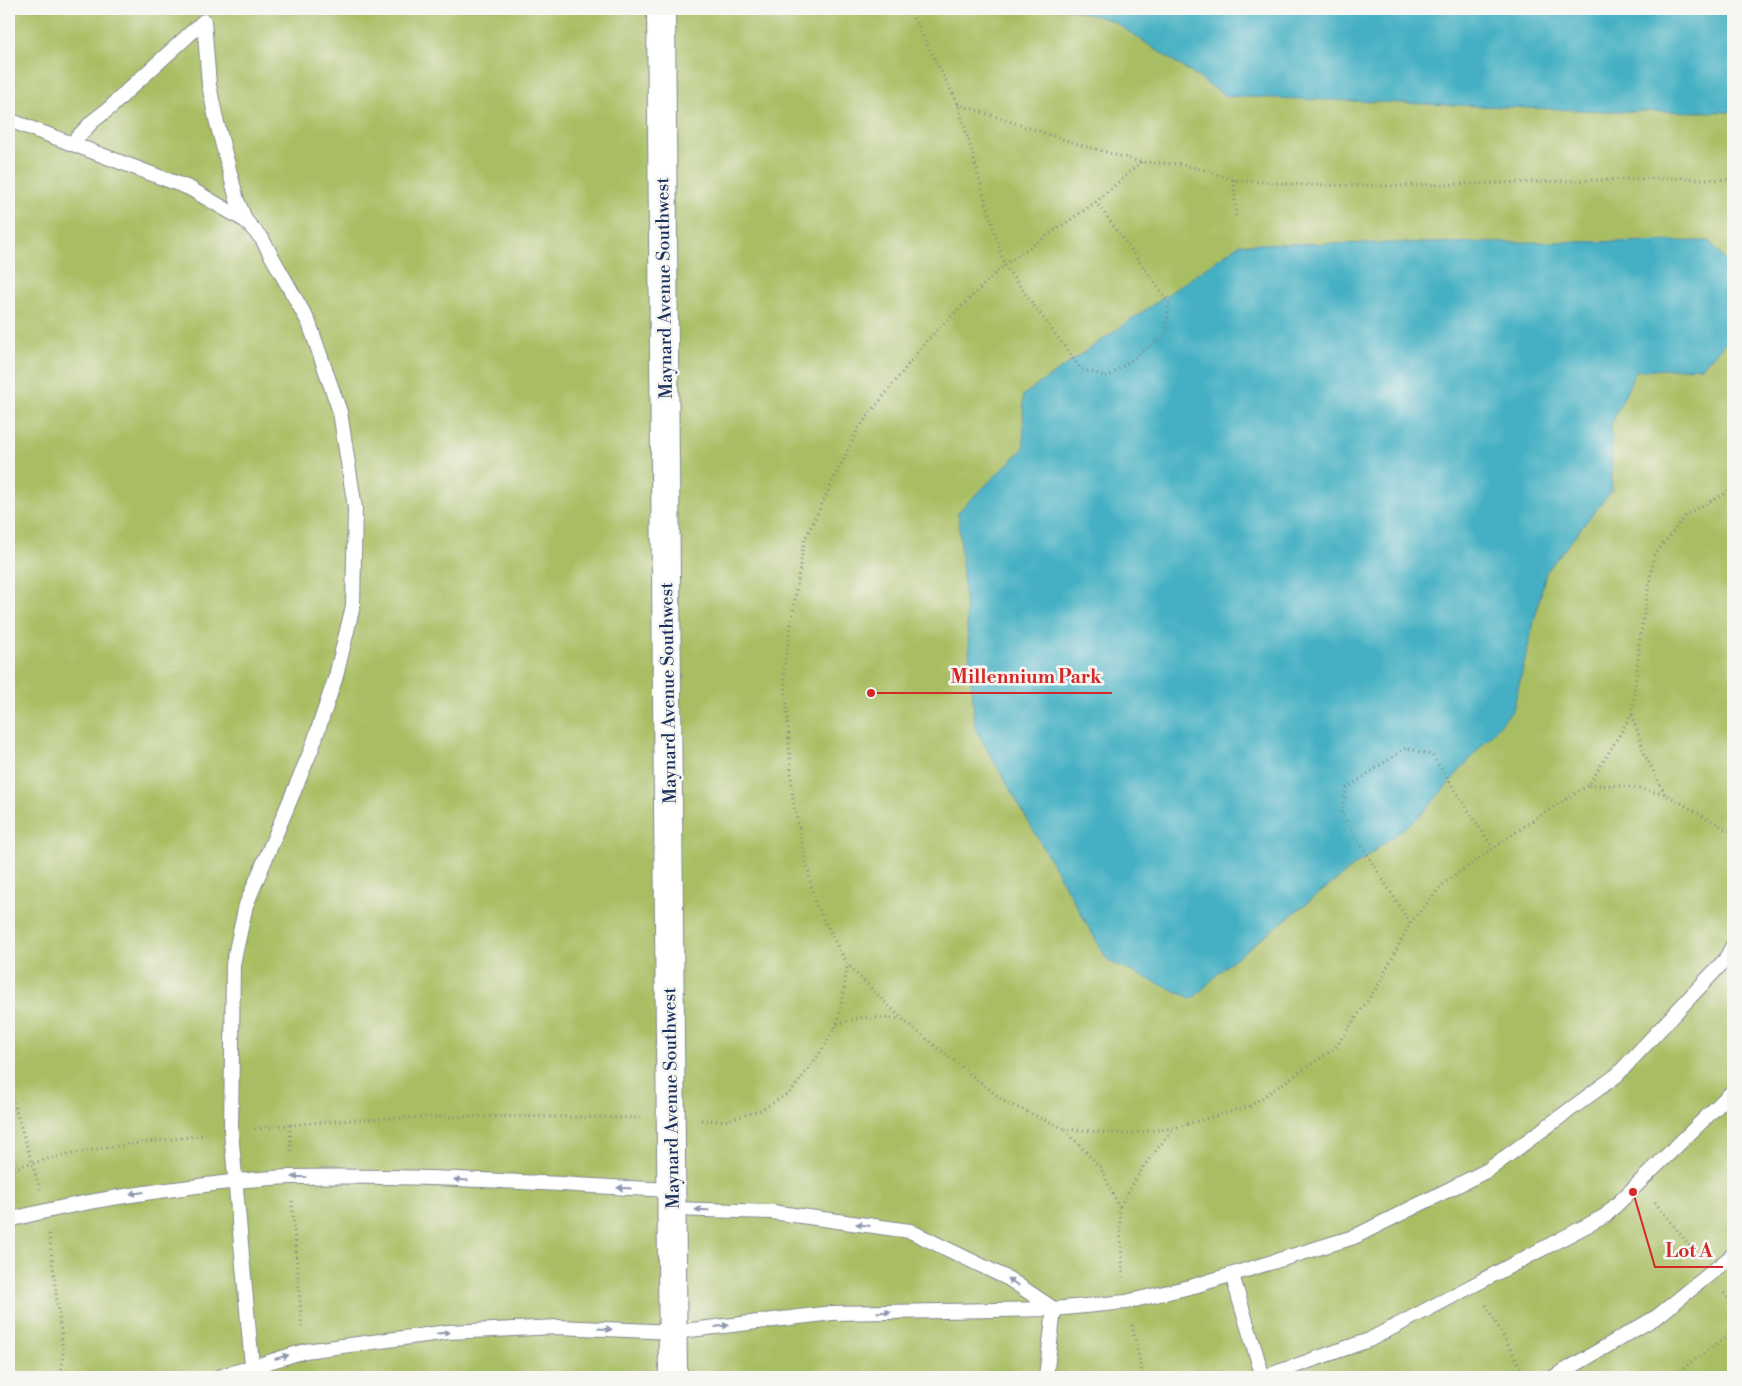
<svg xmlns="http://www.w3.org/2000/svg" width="1742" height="1386" font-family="'Libre Bodoni',serif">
<rect width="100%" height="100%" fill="#f6f6f2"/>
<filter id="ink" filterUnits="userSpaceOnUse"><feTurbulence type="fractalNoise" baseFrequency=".02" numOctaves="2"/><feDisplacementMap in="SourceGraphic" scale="10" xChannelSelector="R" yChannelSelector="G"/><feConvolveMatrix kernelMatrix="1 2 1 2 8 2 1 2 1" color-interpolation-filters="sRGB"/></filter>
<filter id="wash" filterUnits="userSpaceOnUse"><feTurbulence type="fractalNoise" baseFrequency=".0096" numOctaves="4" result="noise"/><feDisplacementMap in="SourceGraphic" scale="20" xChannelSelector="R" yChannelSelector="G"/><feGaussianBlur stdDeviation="1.12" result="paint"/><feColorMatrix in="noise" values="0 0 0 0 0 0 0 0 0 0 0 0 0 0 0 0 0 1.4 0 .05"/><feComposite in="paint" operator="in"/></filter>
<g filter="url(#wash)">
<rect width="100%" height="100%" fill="#e8e1be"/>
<rect fill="#a9be62" stroke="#627660" x="9" y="9" width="1724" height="1368"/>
<g fill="#45b0c3" stroke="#307090">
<path d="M1070 9H1733V112L1605 111 1226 96 1113 21Z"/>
<path d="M1710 241 1733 272 1732 336 1702 367 1636 371 1611 425 1612 490 1546 572 1513 710 1422 814 1228 964 1193 999 1108 961 975 728 958 512 1024 448 1023 395 1240 244Z"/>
</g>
</g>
<g filter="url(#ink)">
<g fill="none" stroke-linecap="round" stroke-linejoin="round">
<defs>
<g id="service">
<path d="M9 120 189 188 246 221 262 239 309 323 340 412 355 508 353 606 336 676 312 748 246 905 233 964 231 1132 253 1377"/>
<path d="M71 144 93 121 111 107 127 91 204 21 209 85 216 119 237 200 246 221"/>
<path d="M672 1209 772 1212 910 1231 1009 1279 1054 1309"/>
<path d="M9 1220C66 1205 124 1195 183 1188 219 1183 255 1178 292 1177 418 1174 546 1184 672 1190"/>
<path d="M1232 1275 1263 1377"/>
<path d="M219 1377 305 1351 448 1332 558 1327 674 1332 832 1313 1054 1309 1126 1302 1194 1286 1354 1237 1488 1170 1617 1075 1725 960 1733 945"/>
<path d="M1046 1377 1054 1309"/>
<path d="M1264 1377 1369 1340 1605 1216 1733 1091"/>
<path d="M1554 1377 1658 1316 1733 1255"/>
</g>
<path id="minor" d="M661 9 673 1377"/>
</defs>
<use href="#service" stroke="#82888e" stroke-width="16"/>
<use href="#minor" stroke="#82888e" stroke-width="30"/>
<g stroke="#82888e" stroke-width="3" stroke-dasharray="1 4" stroke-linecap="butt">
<path d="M909 9 958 104 1004 265 1081 369 1108 377 1166 334 1169 302 1096 202"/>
<path d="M958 104 1077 144 1141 162 1179 164 1205 170 1234 180 1307 185 1390 186 1676 178 1733 180"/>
<path d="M1141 162 1096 202 1004 265 928 339 858 429 804 541 784 668 793 801 815 903 847 964 902 1019 1005 1102 1065 1129 1124 1134 1174 1128 1250 1106 1335 1048 1379 984 1410 923 1444 883 1539 816 1589 785 1632 714 1640 638 1654 555 1687 514 1733 489"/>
<path d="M1234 180 1236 218"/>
<path d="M1632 715 1645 755 1665 794"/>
<path d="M1589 785 1623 786 1665 794 1733 833"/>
<path d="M1410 923 1341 813 1347 788 1406 748 1432 755 1493 848"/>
<path d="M837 1024 863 1017 901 1019"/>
<path d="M9 1088 40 1189"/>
<path d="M701 1120 725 1121 761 1110 791 1092 822 1050 837 1024 843 998 847 964"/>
<path d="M290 1125 291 1153"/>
<path d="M255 1129C382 1113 512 1116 640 1118"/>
<path d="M1065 1130 1101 1168 1119 1207 1123 1277"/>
<path d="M9 1170C73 1149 140 1143 206 1135"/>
<path d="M292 1201 302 1327"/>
<path d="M1655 1202 1696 1254"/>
<path d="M1120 1206 1143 1167 1173 1129"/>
<path d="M49 1234 63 1350 61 1377"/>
<path d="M1724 1293 1733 1304"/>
<path d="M1486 1305 1526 1377"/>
<path d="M1132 1325 1143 1377"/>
<path d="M1671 1377 1733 1332"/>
</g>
<use href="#service" stroke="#fff" stroke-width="14"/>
<use href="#minor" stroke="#fff" stroke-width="28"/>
</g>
<defs><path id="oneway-solid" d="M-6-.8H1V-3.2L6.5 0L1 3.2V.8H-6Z" transform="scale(1.25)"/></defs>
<g fill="#8d97ae">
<use href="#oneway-solid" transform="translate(299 1177) rotate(-180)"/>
<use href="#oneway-solid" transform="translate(461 1180) rotate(-177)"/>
<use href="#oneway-solid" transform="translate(624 1188) rotate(-177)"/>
<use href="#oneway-solid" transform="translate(137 1193) rotate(173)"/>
<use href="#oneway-solid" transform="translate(702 1210) rotate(-178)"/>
<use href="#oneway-solid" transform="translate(863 1225) rotate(-172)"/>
<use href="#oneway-solid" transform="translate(1013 1282) rotate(-148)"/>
<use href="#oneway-solid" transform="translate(884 1312) rotate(-1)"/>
<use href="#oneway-solid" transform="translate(722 1326) rotate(-7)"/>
<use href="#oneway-solid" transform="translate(605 1329) rotate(3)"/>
<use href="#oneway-solid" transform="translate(443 1333) rotate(-6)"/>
<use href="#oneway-solid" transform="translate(282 1357) rotate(-16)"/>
</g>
</g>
<g text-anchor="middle" stroke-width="5" stroke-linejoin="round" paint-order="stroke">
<g font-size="18" fill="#1b2f5e" stroke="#f6f6f2">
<text transform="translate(664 288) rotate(-91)" y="6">Maynard Avenue Southwest</text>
<text transform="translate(668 693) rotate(-91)" y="6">Maynard Avenue Southwest</text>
<text transform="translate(671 1098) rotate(-91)" y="6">Maynard Avenue Southwest</text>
</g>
</g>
<path fill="none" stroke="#d62828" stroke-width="2" d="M871 693L941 693H1112M1633 1192L1655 1267H1723"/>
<g fill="#d62828" stroke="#f6f6f2" stroke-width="2">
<circle cx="871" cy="693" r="5"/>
<circle cx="1633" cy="1192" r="5"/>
</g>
<g font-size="19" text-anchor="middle" font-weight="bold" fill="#d62828" stroke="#f6f6f2" stroke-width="5" stroke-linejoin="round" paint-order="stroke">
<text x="1026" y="683">Millennium Park</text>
<text x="1689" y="1257">Lot A</text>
</g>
<rect width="1742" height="1386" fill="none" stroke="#f6f6f2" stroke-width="30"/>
</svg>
